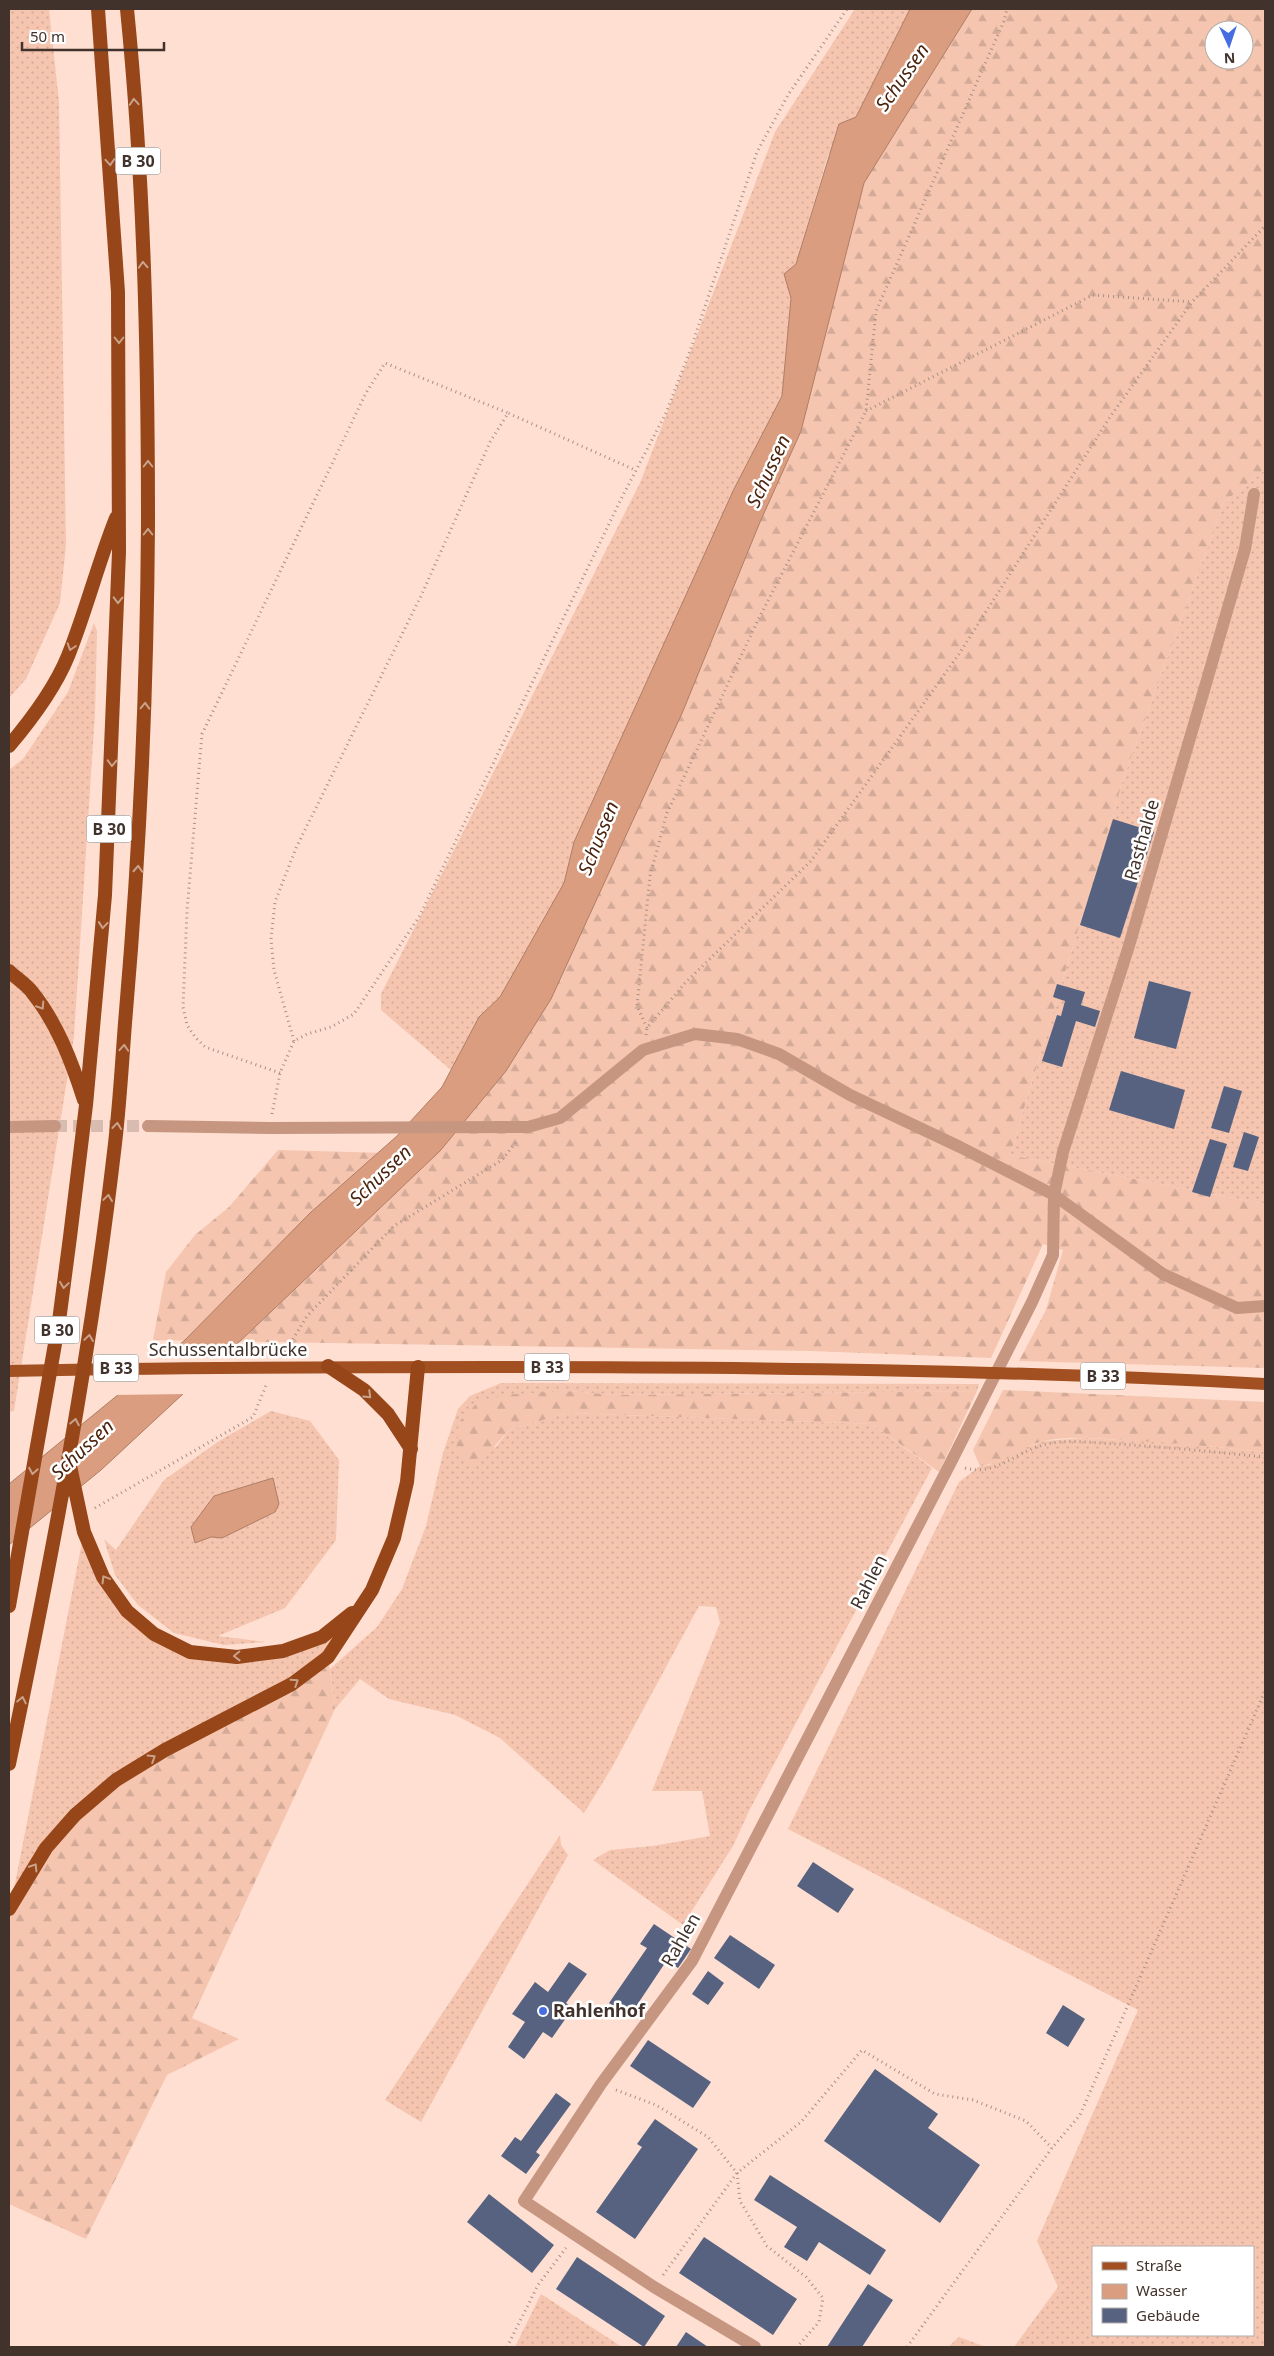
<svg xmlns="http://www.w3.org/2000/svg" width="1274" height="2356" font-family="'Noto Sans',sans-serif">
<defs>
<pattern id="grass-dots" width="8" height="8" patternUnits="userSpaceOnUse" patternTransform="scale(1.25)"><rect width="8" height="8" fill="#f5c5af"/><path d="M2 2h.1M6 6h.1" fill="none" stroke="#d3aa97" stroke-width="1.8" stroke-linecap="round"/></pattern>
<pattern id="forest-firs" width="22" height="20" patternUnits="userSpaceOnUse" patternTransform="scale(1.25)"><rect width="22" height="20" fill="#f5c5af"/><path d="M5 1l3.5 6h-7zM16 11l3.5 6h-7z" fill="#d3aa97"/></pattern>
</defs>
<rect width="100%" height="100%" fill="#fedfd1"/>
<g fill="url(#grass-dots)" fill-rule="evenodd">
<path d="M9 9H49L59 102 66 545 60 603 26 679 9 698Z"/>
<path d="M855 9H910L856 117 828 155 796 264 784 274 791 298 782 396 734 489 574 842 564 883 513 976 500 997 479 1017 451 1070 381 1010V994L640 483 775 132Z"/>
<path d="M1265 470V1204L1010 1155 1124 777 1224 502Z"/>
<path d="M94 623 97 631 95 713 74 1036 14 1411 9 1412V770L23 759 68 692Z"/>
<path d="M501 1383 979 1384 977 1391 618 1395 567 1391 480 1401 495 1448 509 1430 567 1413 872 1424 932 1468 750 1809 733 1846 683 1925 593 1860 610 1850 653 1846 710 1836 702 1791H652L720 1623 716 1607 699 1606 611 1769 584 1813 500 1738 455 1715 389 1699 360 1679 335 1709 330 1669 377 1627 402 1589 426 1526 443 1453 458 1409 470 1396Z"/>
<path d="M271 1411 310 1421 339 1460 336 1540 285 1608 218 1636 265 1642 224 1645 174 1633 138 1605 115 1575 104 1539 116 1550 164 1480 219 1441Z"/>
<path d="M1083 1438 1166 1442 1265 1452 1264 2347H1014L1058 2287 1037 2241 1138 2010 788 1829 959 1482 980 1466 989 1465 1024 1448 1044 1441ZM1093 2247H1253V2335H1093Z"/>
<path d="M84 1532 127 1611 190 1652 283 1651 360 1607 328 1657 11 1904Z"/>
<path d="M560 1835 561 1845 568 1855 421 2122 385 2100Z"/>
<path d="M541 2294 622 2347H515Z"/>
<path d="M959 2337 986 2347H948Z"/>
</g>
<g fill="url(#forest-firs)" fill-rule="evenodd">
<path d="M969 9H1265V470L1224 502 1124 777 1010 1155 1265 1204V1368L1019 1361 1046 1310 1063 1250 1043 1244 991 1358 811 1351 153 1340 166 1272 195 1235 229 1207 278 1150 387 1153 440 1151 619 848 683 711 760 522 801 431 864 183 971 11ZM1214 30H1244V60H1214Z"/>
<path d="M1003 1390 1265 1402V1452C1217 1447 1169 1442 1120 1440 1095 1438 1068 1436 1044 1441 1021 1446 1002 1464 980 1466L973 1450Z"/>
<path d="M567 1391 618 1395 977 1391 939 1472 872 1424 567 1413 509 1430 473 1470 456 1452 459 1422 479 1401 514 1394Z"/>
<path d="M328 1657 335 1709 192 2018 239 2039 167 2075 86 2239 9 2204V1914L46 1848 116 1780Z"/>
</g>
<g fill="#db9d7f" stroke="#ad7d66">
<path d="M910 9H972L864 183 801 431 760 522 683 711 551 999 506 1071 440 1151 254 1328 101 1470 9 1545V1484L185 1340 310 1213 397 1136 442 1087 479 1017 500 997 564 883 574 842 734 489 782 396 791 298 784 274 796 264 839 124 856 117Z"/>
<path d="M273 1478 279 1504 275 1512 222 1538 211 1537 195 1543 191 1527 214 1496Z"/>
</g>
<path fill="#fedfd1" d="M237 1347 187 1394 115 1395 173 1348Z"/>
<g fill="#566280">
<path d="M1113 819 1154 832 1120 938 1080 925Z"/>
<path d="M1149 981 1191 992 1176 1049 1134 1038Z"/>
<path d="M1057 984 1085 992 1081 1005 1100 1011 1095 1027 1076 1021 1062 1067 1042 1061 1057 1015 1061 1016 1065 1001 1053 997Z"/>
<path d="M1121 1071 1185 1090 1174 1129 1109 1110Z"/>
<path d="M1224 1086 1242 1091 1229 1133 1211 1128Z"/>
<path d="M1244 1132 1259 1137 1248 1171 1233 1167Z"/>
<path d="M1210 1139 1227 1144 1210 1197 1192 1192Z"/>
<path d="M813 1862 854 1889 838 1913 797 1886Z"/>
<path d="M654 1924 691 1949 678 1968 667 1960 629 2017 609 2003 647 1948 640 1944Z"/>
<path d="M730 1935 775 1965 759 1989 714 1958Z"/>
<path d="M569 1962 587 1974 566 2003 573 2008 552 2038 543 2032 524 2059 508 2047 525 2022 512 2014 535 1982 548 1992Z"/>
<path d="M708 1971 724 1983 708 2005 692 1994Z"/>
<path d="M1063 2005 1085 2019 1068 2047 1046 2033Z"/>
<path d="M648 2040 711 2082 693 2108 630 2066Z"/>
<path d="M875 2069 938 2114 928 2128 980 2165 940 2223 824 2141Z"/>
<path d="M556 2093 571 2104 536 2152 540 2155 526 2174 501 2156 515 2137 521 2141Z"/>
<path d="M655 2119 698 2149 635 2239 596 2212 642 2147 637 2144Z"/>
<path d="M770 2175 886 2250 870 2275 819 2242 807 2261 784 2247 797 2227 754 2200Z"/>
<path d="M489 2194 554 2245 532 2273 467 2222Z"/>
<path d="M704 2237 797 2299 773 2335 679 2273Z"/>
<path d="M577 2257 665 2316 644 2347 556 2289Z"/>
<path d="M868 2284 893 2300 862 2347H827Z"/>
<path d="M686 2332 708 2347H676Z"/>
</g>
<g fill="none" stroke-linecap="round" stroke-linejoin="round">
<path stroke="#d8bcb0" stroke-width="12" stroke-dasharray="12 6" stroke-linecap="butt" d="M55 1126H148"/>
<g stroke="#a89086" stroke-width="3" stroke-dasharray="1 4" stroke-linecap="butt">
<path d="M866 411 1093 295 1192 302"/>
<path d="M647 1028 637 1006 650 876 667 813 758 620 866 411 876 311 1004 21 1007 9"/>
<path d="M646 1035 647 1028 686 982 811 861 959 654 1110 417 1192 302 1265 226"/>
<path d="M294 1041 274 970 271 939 275 902 296 848 421 596 490 442 508 413 635 470"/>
<path d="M280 1073 205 1047 195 1037 187 1025 183 1007 187 911 202 734 366 393 385 363 508 413"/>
<path d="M272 1114 280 1073 294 1041 307 1034 331 1027 354 1014 419 917 620 501 666 413 690 351 757 152 788 95 847 9"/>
<path d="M285 1352 307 1316 394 1226 502 1160 516 1142"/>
<path d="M965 1468C995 1476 1013 1454 1040 1446 1063 1438 1092 1443 1116 1444 1166 1447 1216 1452 1265 1457"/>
<path d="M95 1508 253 1417 267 1383"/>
<path d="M616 2090 656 2105 708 2137 737 2173 740 2201 767 2246 806 2277 823 2298 819 2322 797 2347"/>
<path d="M663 2275 737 2173 801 2122 862 2050 935 2094 973 2100 1026 2121 1052 2148"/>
<path d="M507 2347 538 2285 566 2248"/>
<path d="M907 2347 1052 2148 1080 2115 1265 1691"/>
</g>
<g stroke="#c69680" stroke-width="12">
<path d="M148 1126 271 1128 528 1127 560 1118 643 1050 695 1034 737 1039 779 1054 850 1095 960 1147 1054 1195 1163 1274 1237 1308 1265 1306"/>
<path d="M9 1127 55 1126"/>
<path d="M755 2347 654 2287 524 2201 601 2084 692 1961 950 1464 1032 1302 1053 1255 1054 1195 1063 1152 1128 949 1207 680 1245 549 1254 494"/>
</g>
<path stroke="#a25022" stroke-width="12" d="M9 1371C171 1367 333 1367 495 1367 752 1367 1009 1370 1265 1384"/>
<g stroke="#964619" stroke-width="14">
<path d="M9 746C31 720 55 688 68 656 86 611 98 563 116 518"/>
<path d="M9 971C16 978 26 984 32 992 57 1023 72 1062 84 1100"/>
<path d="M328 1366 364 1390 388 1414 411 1449"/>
<path d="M70 1466 84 1532 103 1577 127 1611 154 1634 190 1652 237 1657 283 1651 322 1637 352 1613"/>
<path d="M9 1606 59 1321 70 1237 86 1105 105 895 119 552 118 292 98 9"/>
<path d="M9 1764C51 1562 90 1358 114 1152 120 1105 122 1058 126 1011 140 848 147 686 148 523 148 352 144 179 127 9"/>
<path d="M9 1909 46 1848 75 1815 116 1780 165 1750 292 1684 328 1657 372 1590 394 1538 407 1482 418 1367"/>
</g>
</g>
<defs><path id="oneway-chevron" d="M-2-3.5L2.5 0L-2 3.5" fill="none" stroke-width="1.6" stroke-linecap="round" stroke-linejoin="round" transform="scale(1.25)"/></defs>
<g stroke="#caa28c">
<use href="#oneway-chevron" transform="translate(134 102) rotate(-94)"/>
<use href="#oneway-chevron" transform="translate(110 162) rotate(86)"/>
<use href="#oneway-chevron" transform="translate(143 265) rotate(-93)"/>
<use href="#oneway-chevron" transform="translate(119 340) rotate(90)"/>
<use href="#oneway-chevron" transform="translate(148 464) rotate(-90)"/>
<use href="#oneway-chevron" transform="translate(148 532) rotate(-90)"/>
<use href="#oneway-chevron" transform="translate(118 600) rotate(91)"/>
<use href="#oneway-chevron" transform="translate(71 647) rotate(108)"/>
<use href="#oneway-chevron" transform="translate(145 706) rotate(-88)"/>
<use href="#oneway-chevron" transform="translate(112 763) rotate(92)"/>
<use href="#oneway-chevron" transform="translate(138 869) rotate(-87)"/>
<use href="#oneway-chevron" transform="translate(103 925) rotate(95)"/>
<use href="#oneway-chevron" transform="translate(41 1006) rotate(57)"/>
<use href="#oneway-chevron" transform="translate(124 1048) rotate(-86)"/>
<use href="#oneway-chevron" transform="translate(117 1126) rotate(-84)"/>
<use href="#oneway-chevron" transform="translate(108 1198) rotate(-82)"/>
<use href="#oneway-chevron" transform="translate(64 1285) rotate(98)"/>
<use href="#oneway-chevron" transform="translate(89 1338) rotate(-82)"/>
<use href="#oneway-chevron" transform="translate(368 1395) rotate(44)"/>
<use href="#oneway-chevron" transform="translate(75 1422) rotate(-79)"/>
<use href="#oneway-chevron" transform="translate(33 1471) rotate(100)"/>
<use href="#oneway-chevron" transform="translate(105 1579) rotate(-121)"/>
<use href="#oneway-chevron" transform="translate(237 1656) rotate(179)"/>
<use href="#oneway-chevron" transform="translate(295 1682) rotate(-34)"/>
<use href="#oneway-chevron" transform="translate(22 1700) rotate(-78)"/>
<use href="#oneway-chevron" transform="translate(152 1758) rotate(-32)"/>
<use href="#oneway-chevron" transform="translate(34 1867) rotate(-58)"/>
</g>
<circle fill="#476ee1" stroke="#fff" stroke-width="2" cx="543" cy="2011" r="5"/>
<g text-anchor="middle" stroke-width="5" stroke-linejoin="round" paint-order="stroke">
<g fill="#fff" stroke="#7a706b" stroke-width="1">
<rect x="115.5" y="147.5" width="45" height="27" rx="4"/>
<rect x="86.5" y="815.5" width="45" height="27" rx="4"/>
<rect x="34.5" y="1316.5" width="45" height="27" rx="4"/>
<rect x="524.5" y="1353.5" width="45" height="27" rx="4"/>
<rect x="93.5" y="1354.5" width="45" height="27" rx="4"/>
<rect x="1080.5" y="1362.5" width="45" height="27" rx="4"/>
</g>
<g font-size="16" font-weight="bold" fill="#41322b">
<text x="138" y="167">B 30</text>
<text x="109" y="835">B 30</text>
<text x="57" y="1336">B 30</text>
<text x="547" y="1373">B 33</text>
<text x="116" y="1374">B 33</text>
<text x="1103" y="1382">B 33</text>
</g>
<g font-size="18" fill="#41322b" stroke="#fff">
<text transform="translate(1142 840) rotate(-74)" y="6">Rasthalde</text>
<text x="228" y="1356">Schussentalbrücke</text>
<text transform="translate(869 1582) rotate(-63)" y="6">Rahlen</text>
<text transform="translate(681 1940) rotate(-60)" y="6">Rahlen</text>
</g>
<g font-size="18" font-weight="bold" fill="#41322b" stroke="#fff" text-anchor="start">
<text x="553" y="2017">Rahlenhof</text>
</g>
<g font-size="19" font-style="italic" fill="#4b230d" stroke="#fff">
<text transform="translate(902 77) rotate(-55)" y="7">Schussen</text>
<text transform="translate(768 471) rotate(-65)" y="7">Schussen</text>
<text transform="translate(598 838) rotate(-68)" y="7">Schussen</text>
<text transform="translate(380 1175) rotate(-44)" y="7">Schussen</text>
<text transform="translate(82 1449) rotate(-43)" y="7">Schussen</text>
</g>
</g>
<rect width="1274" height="2356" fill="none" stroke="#41322b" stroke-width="20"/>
<rect x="1092" y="2246" width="162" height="90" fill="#ffffff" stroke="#b3adaa"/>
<rect x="1102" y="2262" width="25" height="8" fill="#a25022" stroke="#b3adaa"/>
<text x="1136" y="2271" font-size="15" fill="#41322b">Straße</text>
<rect x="1102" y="2284" width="25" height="15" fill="#db9d7f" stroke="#b3adaa"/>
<text x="1136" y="2296" font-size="15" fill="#41322b">Wasser</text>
<rect x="1102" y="2308" width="25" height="15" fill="#566280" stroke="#b3adaa"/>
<text x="1136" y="2321" font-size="15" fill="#41322b">Gebäude</text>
<g transform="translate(1229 45) rotate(177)"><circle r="24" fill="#ffffff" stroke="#b3adaa"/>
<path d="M0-4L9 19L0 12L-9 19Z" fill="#476ee1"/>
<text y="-8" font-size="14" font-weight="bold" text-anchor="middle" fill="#41322b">N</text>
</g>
<path d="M22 42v8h142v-8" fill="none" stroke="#41322b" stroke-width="2.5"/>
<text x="30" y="42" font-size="15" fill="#41322b" stroke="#ffffff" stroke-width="4" paint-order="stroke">50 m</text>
</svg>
